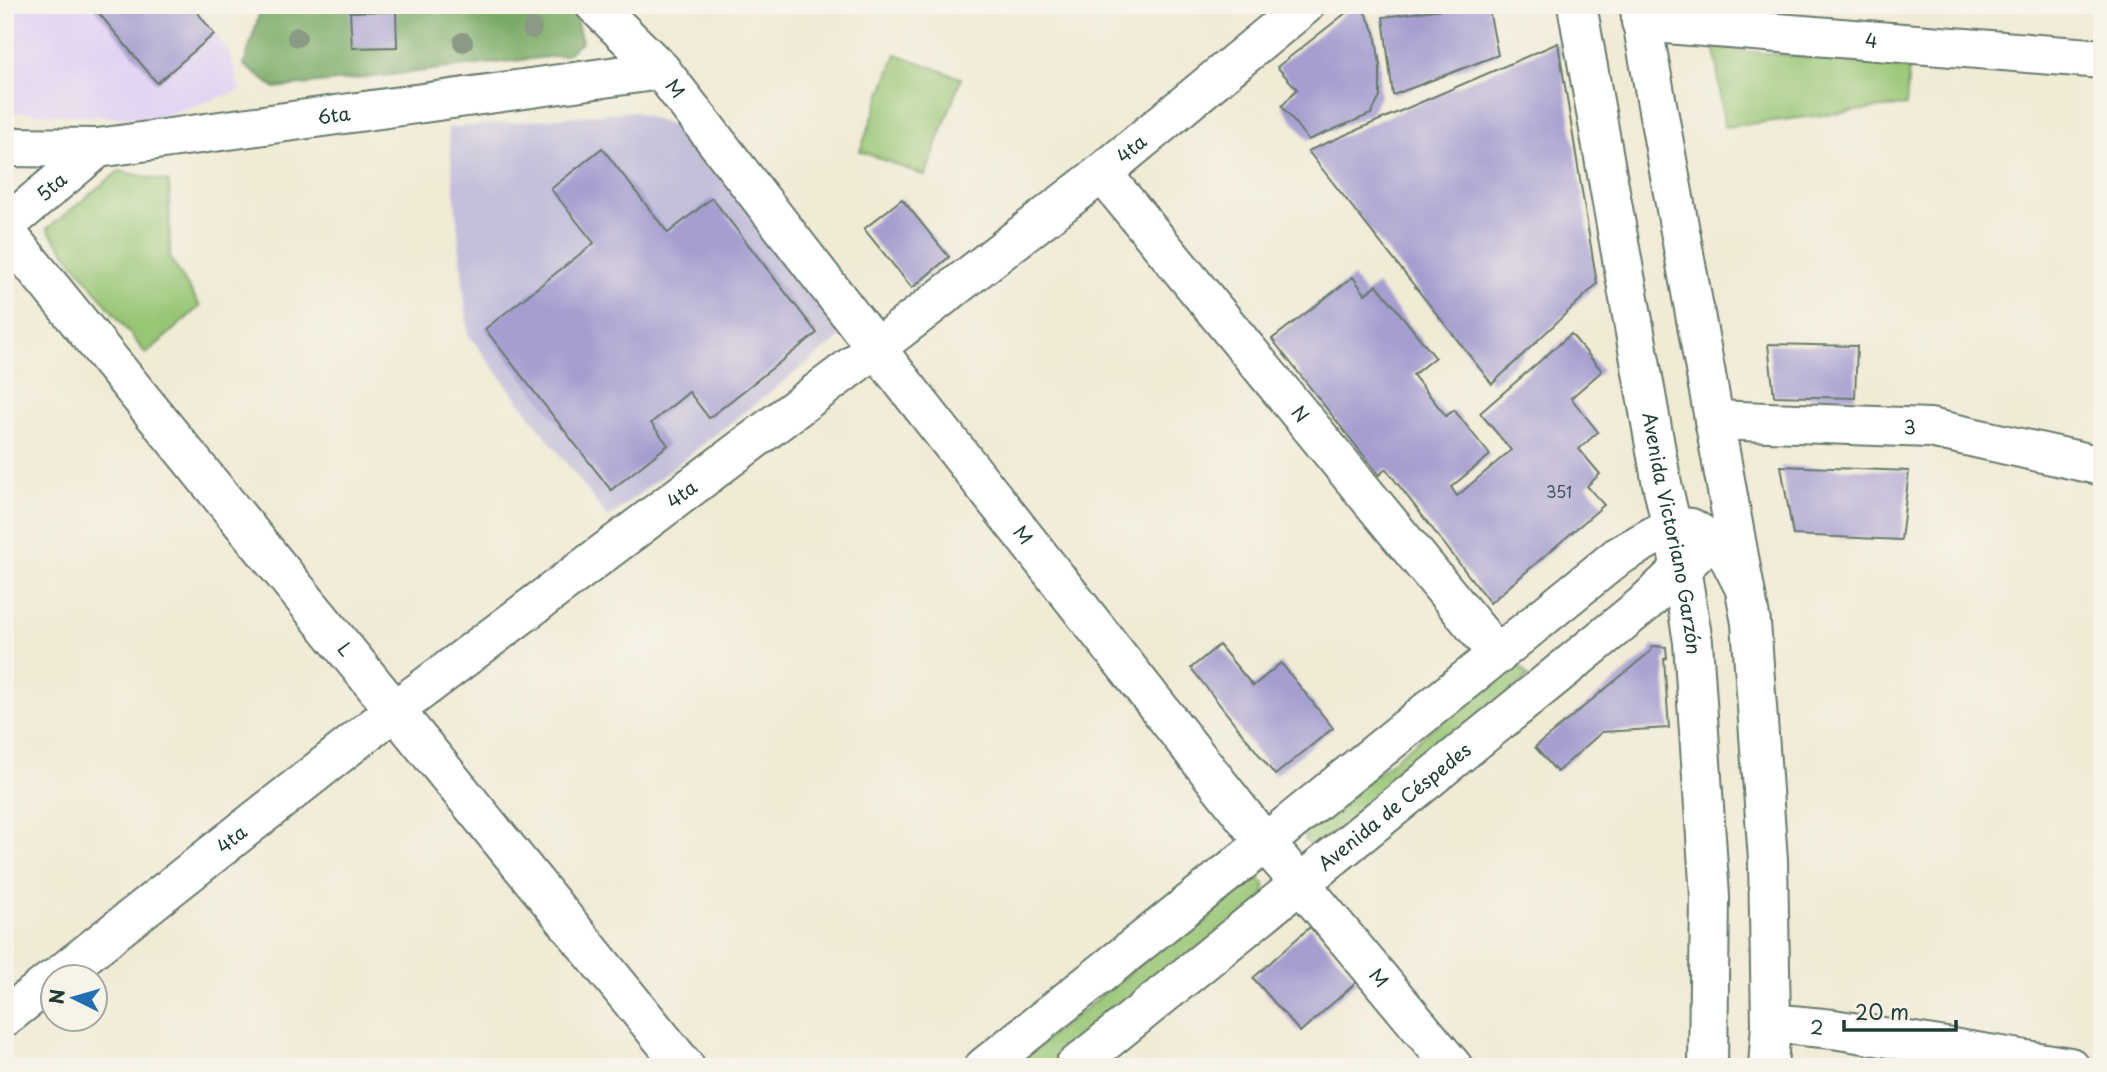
<svg xmlns="http://www.w3.org/2000/svg" width="2107" height="1072" font-family="'Playpen Sans',sans-serif">
<rect width="100%" height="100%" fill="#f7f3e8"/>
<filter id="ink" filterUnits="userSpaceOnUse"><feTurbulence type="fractalNoise" baseFrequency=".0143" numOctaves="2"/><feDisplacementMap in="SourceGraphic" scale="14" xChannelSelector="R" yChannelSelector="G"/><feConvolveMatrix kernelMatrix="1 2 1 2 8 2 1 2 1" color-interpolation-filters="sRGB"/></filter>
<filter id="wash" filterUnits="userSpaceOnUse"><feTurbulence type="fractalNoise" baseFrequency=".00686" numOctaves="4" result="noise"/><feDisplacementMap in="SourceGraphic" scale="28" xChannelSelector="R" yChannelSelector="G"/><feGaussianBlur stdDeviation="1.57" result="paint"/><feColorMatrix in="noise" values="0 0 0 0 0 0 0 0 0 0 0 0 0 0 0 0 0 1.4 0 .05"/><feComposite in="paint" operator="in"/></filter>
<g filter="url(#wash)">
<rect width="100%" height="100%" fill="#f0ebd5"/>
<path fill="#e1d4f3" d="M5 5H194L230 53 240 91 152 119 5 112Z"/>
<path fill="#c5c0da" d="M633 111 681 129 725 176 846 333 608 518 468 334 448 128Z"/>
<g fill="#98c674" stroke="#5c8254" stroke-width="2">
<path d="M1715 48 1909 68 1906 105 1724 127Z"/>
<path d="M896 54 961 78 925 176 860 151Z"/>
<path d="M119 171 169 182 170 258 200 306 146 354 47 229Z"/>
<path d="M1511 665 1520 666 1528 677 1315 850 1305 840 1306 831Z"/>
<path d="M1250 877 1258 878 1265 884 1264 898 1055 1067H1012Z"/>
</g>
<path fill="#7aab66" stroke="#4c744d" stroke-width="2" d="M262 5H561L575 16 582 42 565 55 275 88 244 65Z"/>
<g id="blocks">
<g fill="#a69ed0">
<path d="M92 5H192L214 34 157 83Z"/>
<path d="M1356 5H1361L1375 32 1380 65V97L1371 114 1308 140 1282 106 1297 89 1277 67Z"/>
<path d="M1472 5H1488L1498 55 1393 95 1383 17Z"/>
<path d="M396 11 397 47 352 48 350 12Z"/>
<path d="M1558 43 1597 284 1492 384 1308 151Z"/>
<path d="M602 148 668 233 712 198 817 333 709 418 689 392 651 423 668 445 611 490 485 329 594 243 551 189Z"/>
<path d="M902 199 949 257 912 288 864 229Z"/>
<path d="M1353 277 1365 294 1377 285 1435 357 1413 375 1446 416 1454 410 1490 455 1451 487 1457 496 1511 450 1480 413 1571 334 1602 371 1571 398 1598 432 1579 449 1600 474 1587 486 1604 505 1490 603 1386 469 1379 475 1272 339Z"/>
<path d="M1768 344 1857 346 1855 398 1774 396Z"/>
<path d="M1781 466 1909 471 1901 540 1793 535Z"/>
<path d="M1219 645 1253 686 1281 663 1333 728 1275 775 1191 668Z"/>
<path d="M1652 646 1666 647 1667 658 1664 659 1669 728 1602 732 1557 772 1535 747 1651 651Z"/>
<path d="M1310 927 1358 981 1300 1032 1253 978Z"/>
</g>
</g>
</g>
<g filter="url(#ink)">
<use href="#blocks" fill-opacity="0" stroke="#687a6c" stroke-width="2"/>
<g fill="none" stroke-linecap="round" stroke-linejoin="round">
<defs>
<g id="minor">
<path id="s1" d="M1641 22 2102 59"/>
<path id="s2" d="M5 147 98 148 661 70"/>
<path id="s3" d="M1102 173 1498 655"/>
<path id="s4" d="M5 226 98 148"/>
<path id="s5" d="M5 231 685 1067"/>
<path id="s6" d="M1714 420 1930 428 2102 466"/>
<path id="s7" d="M1301 884 1453 1067"/>
<path id="s8" d="M56 978 395 710 876 348"/>
<path d="M5 1017 52 980"/>
<path id="s9" d="M1771 1023 1833 1029 2070 1067"/>
</g>
<g id="tertiary">
<path id="s10" d="M595 5 661 70 876 348 1265 843 1301 884"/>
<path id="s11" d="M876 348 1102 173 1305 5"/>
</g>
<g id="secondary">
<path d="M984 1067 1265 843 1617 557 1671 526 1691 528 1724 548 1744 587"/>
<path id="s12" d="M1074 1067 1643 605 1695 555 1699 548"/>
</g>
<g id="primary">
<path id="s13" d="M1577 5 1661 479 1681 568 1693 642 1710 897 1708 1067"/>
<path d="M1639 5 1751 623 1768 860 1771 1023 1768 1067"/>
</g>
</defs>
<use href="#minor" stroke="#687a6c" stroke-width="42"/>
<use href="#tertiary" stroke="#687a6c" stroke-width="42"/>
<use href="#secondary" stroke="#687a6c" stroke-width="42"/>
<use href="#primary" stroke="#687a6c" stroke-width="42"/>
<use href="#minor" stroke="#fff" stroke-width="38"/>
<use href="#tertiary" stroke="#fff" stroke-width="38"/>
<use href="#secondary" stroke="#fff" stroke-width="38"/>
<use href="#primary" stroke="#fff" stroke-width="38"/>
</g>
<g fill="#8a9a84">
<circle cx="532" cy="29" r="10"/>
<circle cx="297" cy="37" r="10"/>
<circle cx="463" cy="42" r="10"/>
</g>
</g>
<g text-anchor="middle" stroke-width="7" stroke-linejoin="round" paint-order="stroke">
<g font-size="16" fill="#41555b">
<text x="1559" y="498">351</text>
</g>
<g font-size="19" fill="#1f3d34" stroke="#f7f3e8">
<text dy="7" stroke="none"><textPath href="#s1" startOffset="231">4</textPath></text>
<text dy="7" stroke="none"><textPath href="#s10" startOffset="116">M</textPath></text>
<text dy="7" stroke="none"><textPath href="#s2" startOffset="331">6ta</textPath></text>
<text dy="7" stroke="none"><textPath href="#s11" startOffset="324">4ta</textPath></text>
<text dy="7" stroke="none"><textPath href="#s4" startOffset="61">5ta</textPath></text>
<text dy="7" stroke="none"><textPath href="#s3" startOffset="312">N</textPath></text>
<text dy="7" stroke="none"><textPath href="#s6" startOffset="196">3</textPath></text>
<text dy="7" stroke="none"><textPath href="#s8" startOffset="791">4ta</textPath></text>
<text dy="7" stroke="none"><textPath href="#s13" startOffset="537">Avenida Victoriano Garzón</textPath></text>
<text dy="7" stroke="none"><textPath href="#s10" startOffset="682">M</textPath></text>
<text dy="7" stroke="none"><textPath href="#s5" startOffset="539">L</textPath></text>
<text dy="7" stroke="none"><textPath href="#s12" startOffset="413">Avenida de Céspedes</textPath></text>
<text dy="7" stroke="none"><textPath href="#s8" startOffset="224">4ta</textPath></text>
<text dy="7" stroke="none"><textPath href="#s7" startOffset="122">M</textPath></text>
<text dy="7" stroke="none"><textPath href="#s9" startOffset="46">2</textPath></text>
</g>
</g>
<rect width="2107" height="1072" fill="none" stroke="#f7f3e8" stroke-width="28"/>
<g transform="translate(74 998) rotate(275)"><circle r="33" fill="#f7f3e8" stroke="#a1aaa0" stroke-width="2"/>
<path d="M0-5L12 26L0 18L-12 26Z" fill="#1f6fb2"/>
<text y="-10" font-size="19" font-weight="bold" text-anchor="middle" fill="#1f3d34">N</text>
</g>
<path d="M1844 1020v10h112v-10" fill="none" stroke="#1f3d34" stroke-width="3.5"/>
<text x="1855" y="1020" font-size="21" fill="#1f3d34" stroke="#f7f3e8" stroke-width="5" paint-order="stroke">20 m</text>
</svg>
